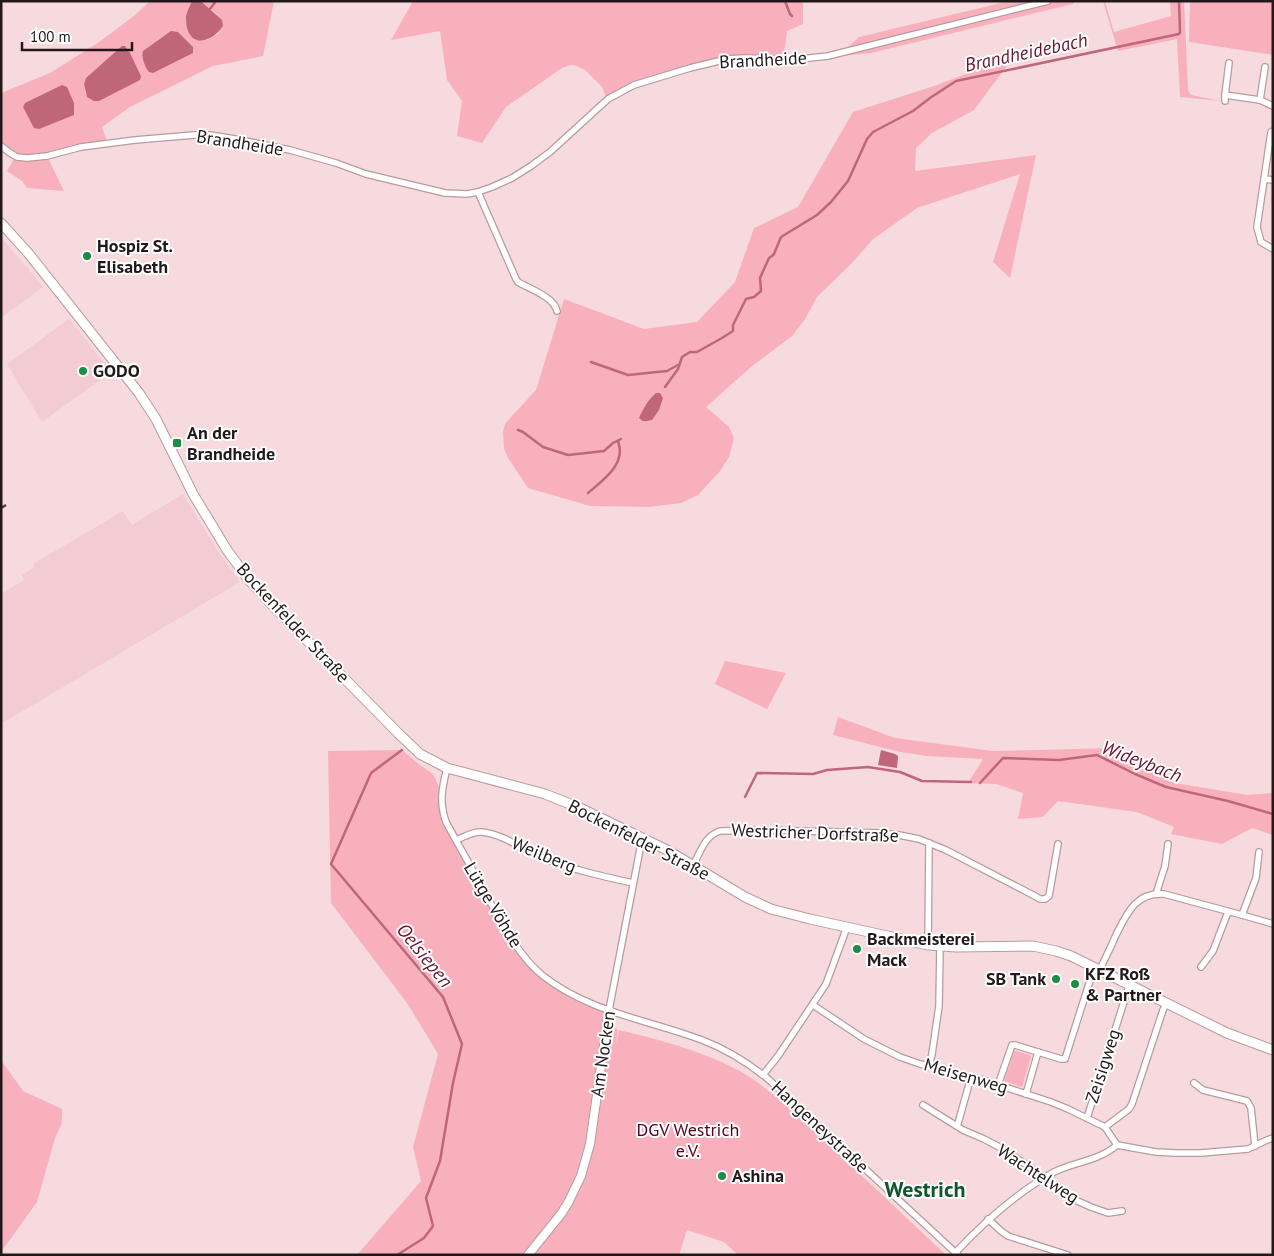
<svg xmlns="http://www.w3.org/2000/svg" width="1274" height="1256" font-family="'PT Sans',sans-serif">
<rect width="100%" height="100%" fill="#f7dade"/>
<g fill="#f2ccd2">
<path d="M1 237 43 287 1 318Z"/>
<path d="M69 319 111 372 42 422 7 364Z"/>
<path d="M183 494 219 553 240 582 1 724V594L24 580 22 575 35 567 33 564 123 511 132 525Z"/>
</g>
<g fill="#f9b0bd" fill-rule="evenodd">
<path d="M150 1H192L186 16V21L189 34 193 38 207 40 218 34 223 26C220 15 209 7 200 1H274L263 56 213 66 130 107 102 127 107 142 41 156 25 157 17 155 7 149 1 143V93L50 73 99 42 134 16ZM127 48 141 76 86 95 84 84 86 78Z"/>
<path d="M413 1H803V24L787 31 784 54 759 57 727 56 714 59 689 65 634 83 606 97 602 87 585 70 574 65H570L562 68 506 107 482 143 457 136 462 101 447 80 440 31 391 40Z"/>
<path d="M1009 1H1075L1073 4 871 53 841 56 848 47 859 37Z"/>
<path d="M1103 1 1105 2 1114 32 1171 16 1170 1H1184L1188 90 1191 95 1220 101 1180 97 1177 39 1118 51Z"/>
<path d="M1190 1H1273V55L1189 42Z"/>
<path d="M1015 55 974 110 932 133 916 148 915 171 1036 155 1010 278 993 262 1020 174 917 208 872 240 853 262 817 297 805 319 792 336 751 367 706 407 729 427 734 438 729 457 720 471 698 495 681 503 650 507 590 506 528 488 508 458 504 449 503 431 505 424 512 416 536 390 564 299 644 329 697 322 735 282 754 228 798 207 853 112 937 85Z"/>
<path d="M48 158 64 191 27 188 22 181 7 171 14 159 25 161Z"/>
<path d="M725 661 786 673 767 709 715 684Z"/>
<path d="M838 717 895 738 993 751 1115 748 1175 783 1247 795 1273 793V835L1252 828 1222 844 1171 834 1174 827 1137 812 1058 801 1043 817 1018 819 1023 793 996 784 968 783 983 759 927 756 900 752 833 735Z"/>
<path d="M402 750 420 765 433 774 441 792 442 811 497 914 529 961 566 992 609 1010 607 1022 618 1030 615 1047 619 1030C657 1039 696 1049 732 1067 755 1078 774 1095 794 1112L946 1255H738L724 1242 687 1230 679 1255H357L421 1181 413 1147 438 1054 407 1003 331 903 328 751Z"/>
<path d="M1014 1051H1016L1030 1055 1031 1057 1022 1087 1004 1081Z"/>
<path d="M1 1060 3 1063 23 1091 62 1109V1123L55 1138 37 1202 1 1252Z"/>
</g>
<g fill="#bf6779">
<path d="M192 1H200L203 3 222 20 223 26C215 39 193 50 187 28 186 24 186 20 186 16 187 11 190 6 192 1Z"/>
<path d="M171 31 178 32 193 47V53L153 73 149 72C145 67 141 57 143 51Z"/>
<path d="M122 46H125L130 53 141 76 140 80 99 101H94L87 97 84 84 86 78Z"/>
<path d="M62 85 67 87 74 103V115L39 129 34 128 23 107 25 103Z"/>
<path d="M656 393H660L663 398 659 410 652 420C646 421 644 423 639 418 643 409 648 400 656 393Z"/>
<path d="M881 750 895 754 898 756 897 768 878 765Z"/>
</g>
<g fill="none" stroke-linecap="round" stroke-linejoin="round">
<g stroke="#bf6779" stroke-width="2.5">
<path d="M785 1 790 14 792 16"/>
<path d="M210 9 216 1"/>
<path d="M591 362 628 375 667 371 678 365"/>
<path d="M665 387 678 369 682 357 690 352H697L722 338 733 331V325L746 299 754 297 761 291 760 278 769 258 772 256 774 254 781 237 817 215 831 202 848 181 867 139 873 132 913 111 930 98 956 81 1179 34 1180 32 1179 1"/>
<path d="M518 430 523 432 543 447 568 455 604 451 613 443 621 439"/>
<path d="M588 493C603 480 627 464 618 441"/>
<path d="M980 783 1003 758 1059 760 1097 755 1135 774 1166 787 1228 801 1273 814"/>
<path d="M745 797 757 773 813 774 827 770 868 767 900 772 922 781 971 782"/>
<path d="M397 1255 424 1238 433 1226 426 1198 440 1161 453 1083 462 1044 443 997 331 864 371 773 402 750"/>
</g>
<defs>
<g id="minor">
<path d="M1225 95 1229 63"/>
<path d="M1260 100 1265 67"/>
<path d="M1225 101V95L1260 100 1273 106"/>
<path d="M1273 131 1271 132 1257 227 1261 242 1273 249"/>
<path d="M1 146 10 153 17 157 27 158 47 156 81 147 135 140 194 135H210L235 139 290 150 336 163 366 174 445 193 467 194 478 192 492 187 512 178 531 166 550 152 608 99 634 85 690 68 727 59 744 58 791 60 828 56 1048 1"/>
<path d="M1264 179 1273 180"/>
<path d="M478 192 516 279 518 282C530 289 554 297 557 311"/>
<path d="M447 768C442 788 439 802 446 822 459 846 473 870 486 895 502 923 517 954 542 975 588 1012 649 1020 702 1040 726 1049 748 1063 767 1078L958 1255"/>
<path d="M456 840C464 837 473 831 482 832 502 834 521 848 539 856 569 869 601 876 633 883"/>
<path d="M693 865C701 852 704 836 720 831L763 830 879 833 899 835 919 839 946 850 1033 895 1040 899H1045L1049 896 1058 844"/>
<path d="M1156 894 1165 866 1168 844"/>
<path d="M1242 915 1256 878 1259 852"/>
<path d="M928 945 929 843"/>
<path d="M1201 967 1213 951 1228 912"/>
<path d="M1099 971C1105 959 1111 947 1116 935 1127 913 1136 892 1164 894L1242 915 1273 924"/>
<path d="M813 1005 864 1039 900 1057 920 1064 983 1080 1051 1102 1068 1109 1105 1127 1117 1145"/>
<path d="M609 1010 641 844 643 838"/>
<path d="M929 1066 932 1054 939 1006 940 946"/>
<path d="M763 1075 778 1056 826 984 847 927"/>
<path d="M1194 1083 1203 1090 1247 1101 1251 1108 1255 1146"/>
<path d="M998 1085 1012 1045H1015L1061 1059H1065L1094 968"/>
<path d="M1026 1094 1038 1052"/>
<path d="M923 1105 963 1130 984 1139 1003 1149 1034 1170 1062 1192 1073 1199 1091 1207 1108 1213 1122 1211"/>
<path d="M1087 1118 1129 986"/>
<path d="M957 1126 959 1120 971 1077"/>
<path d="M1105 1127 1129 1109 1132 1104 1163 1010 1166 1003"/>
<path d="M988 1219 1001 1231 1008 1236 1068 1255"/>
<path d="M955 1253C984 1222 1016 1193 1054 1172 1074 1162 1099 1161 1117 1145L1156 1152 1176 1153H1201L1248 1149 1267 1140 1273 1138"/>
</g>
<path id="tertiary" d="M528 1255 561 1214 568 1203 581 1176 590 1144 609 1010"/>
<path id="secondary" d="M1 223 29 254 139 393 156 419 193 494 227 550 249 580 279 612 398 733 420 754 447 768 545 794 580 808 667 850 745 897 771 909 810 919 928 945 956 947 1033 946 1056 951 1071 956 1227 1033 1273 1050"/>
</defs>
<use href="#minor" stroke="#b79b9f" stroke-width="8"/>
<use href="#tertiary" stroke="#b79b9f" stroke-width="10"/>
<use href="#secondary" stroke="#b79b9f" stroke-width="11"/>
<use href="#minor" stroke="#fff" stroke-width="5.5"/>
<use href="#tertiary" stroke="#fff" stroke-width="8"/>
<use href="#secondary" stroke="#fff" stroke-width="9"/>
<path stroke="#4b3e40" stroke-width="2.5" stroke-dasharray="9 9" stroke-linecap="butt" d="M1 508 6 505"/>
</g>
<g fill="#1b8d46" stroke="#fff" stroke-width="2">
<circle cx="87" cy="256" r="5"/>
<circle cx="83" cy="371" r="5"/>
<rect x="172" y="438" width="10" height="10" rx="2.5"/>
<circle cx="857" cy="949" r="5"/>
<circle cx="1056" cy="979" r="5"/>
<circle cx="1075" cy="984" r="5"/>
<circle cx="722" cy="1176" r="5"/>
</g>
<g text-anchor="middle" stroke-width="4" stroke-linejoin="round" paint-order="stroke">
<g font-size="18" fill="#22181a" stroke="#fff">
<text transform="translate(763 60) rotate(-3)" y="6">Brandheide</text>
<text transform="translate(240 143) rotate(9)" y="6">Brandheide</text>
<text transform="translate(293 623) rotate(47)" y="6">Bockenfelder Straße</text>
<text transform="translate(815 833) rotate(2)" y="6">Westricher Dorfstraße</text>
<text transform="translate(639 840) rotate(27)" y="6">Bockenfelder Straße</text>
<text transform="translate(544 855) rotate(22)" y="6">Weilberg</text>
<text transform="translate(493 905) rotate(59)" y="6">Lütge Vöhde</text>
<text transform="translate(603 1054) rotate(-82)" y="6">Am Nocken</text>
<text transform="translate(1103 1066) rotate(-72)" y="6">Zeisigweg</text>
<text transform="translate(966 1076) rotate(16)" y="6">Meisenweg</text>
<text transform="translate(820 1127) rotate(43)" y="6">Hangeneystraße</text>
<text transform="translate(1038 1174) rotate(33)" y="6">Wachtelweg</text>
</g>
<g font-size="18" font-weight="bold" fill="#22181a" stroke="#fff" text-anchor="start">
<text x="97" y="252">Hospiz St.<tspan x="97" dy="21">Elisabeth</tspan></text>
<text x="93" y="377">GODO</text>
<text x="187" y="439">An der<tspan x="187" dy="21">Brandheide</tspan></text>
<text x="867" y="945">Backmeisterei<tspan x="867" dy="21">Mack</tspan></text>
<text x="1085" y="980">KFZ Roß<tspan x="1085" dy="21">&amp; Partner</tspan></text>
<text x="1046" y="985" text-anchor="end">SB Tank</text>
<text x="732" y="1182">Ashina</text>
</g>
<g font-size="18" fill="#550120" stroke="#fff">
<text x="688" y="1136">DGV Westrich<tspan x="688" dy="21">e.V.</tspan></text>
</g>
<g font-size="19" font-style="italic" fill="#66142d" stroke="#fff">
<text transform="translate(1026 52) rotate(-12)" y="7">Brandheidebach</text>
<text transform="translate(1142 761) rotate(21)" y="7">Wideybach</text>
<text transform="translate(425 955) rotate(51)" y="7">Oelsiepen</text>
</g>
<g font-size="22" font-weight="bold" fill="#0f5629" stroke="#fff">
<text x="925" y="1197">Westrich</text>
</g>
</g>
<rect width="1274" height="1256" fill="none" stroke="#22181a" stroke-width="5"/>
<path d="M22 42v8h110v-8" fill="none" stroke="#22181a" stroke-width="2.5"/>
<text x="30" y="42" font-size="15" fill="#22181a" stroke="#ffffff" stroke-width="4" paint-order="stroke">100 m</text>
</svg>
